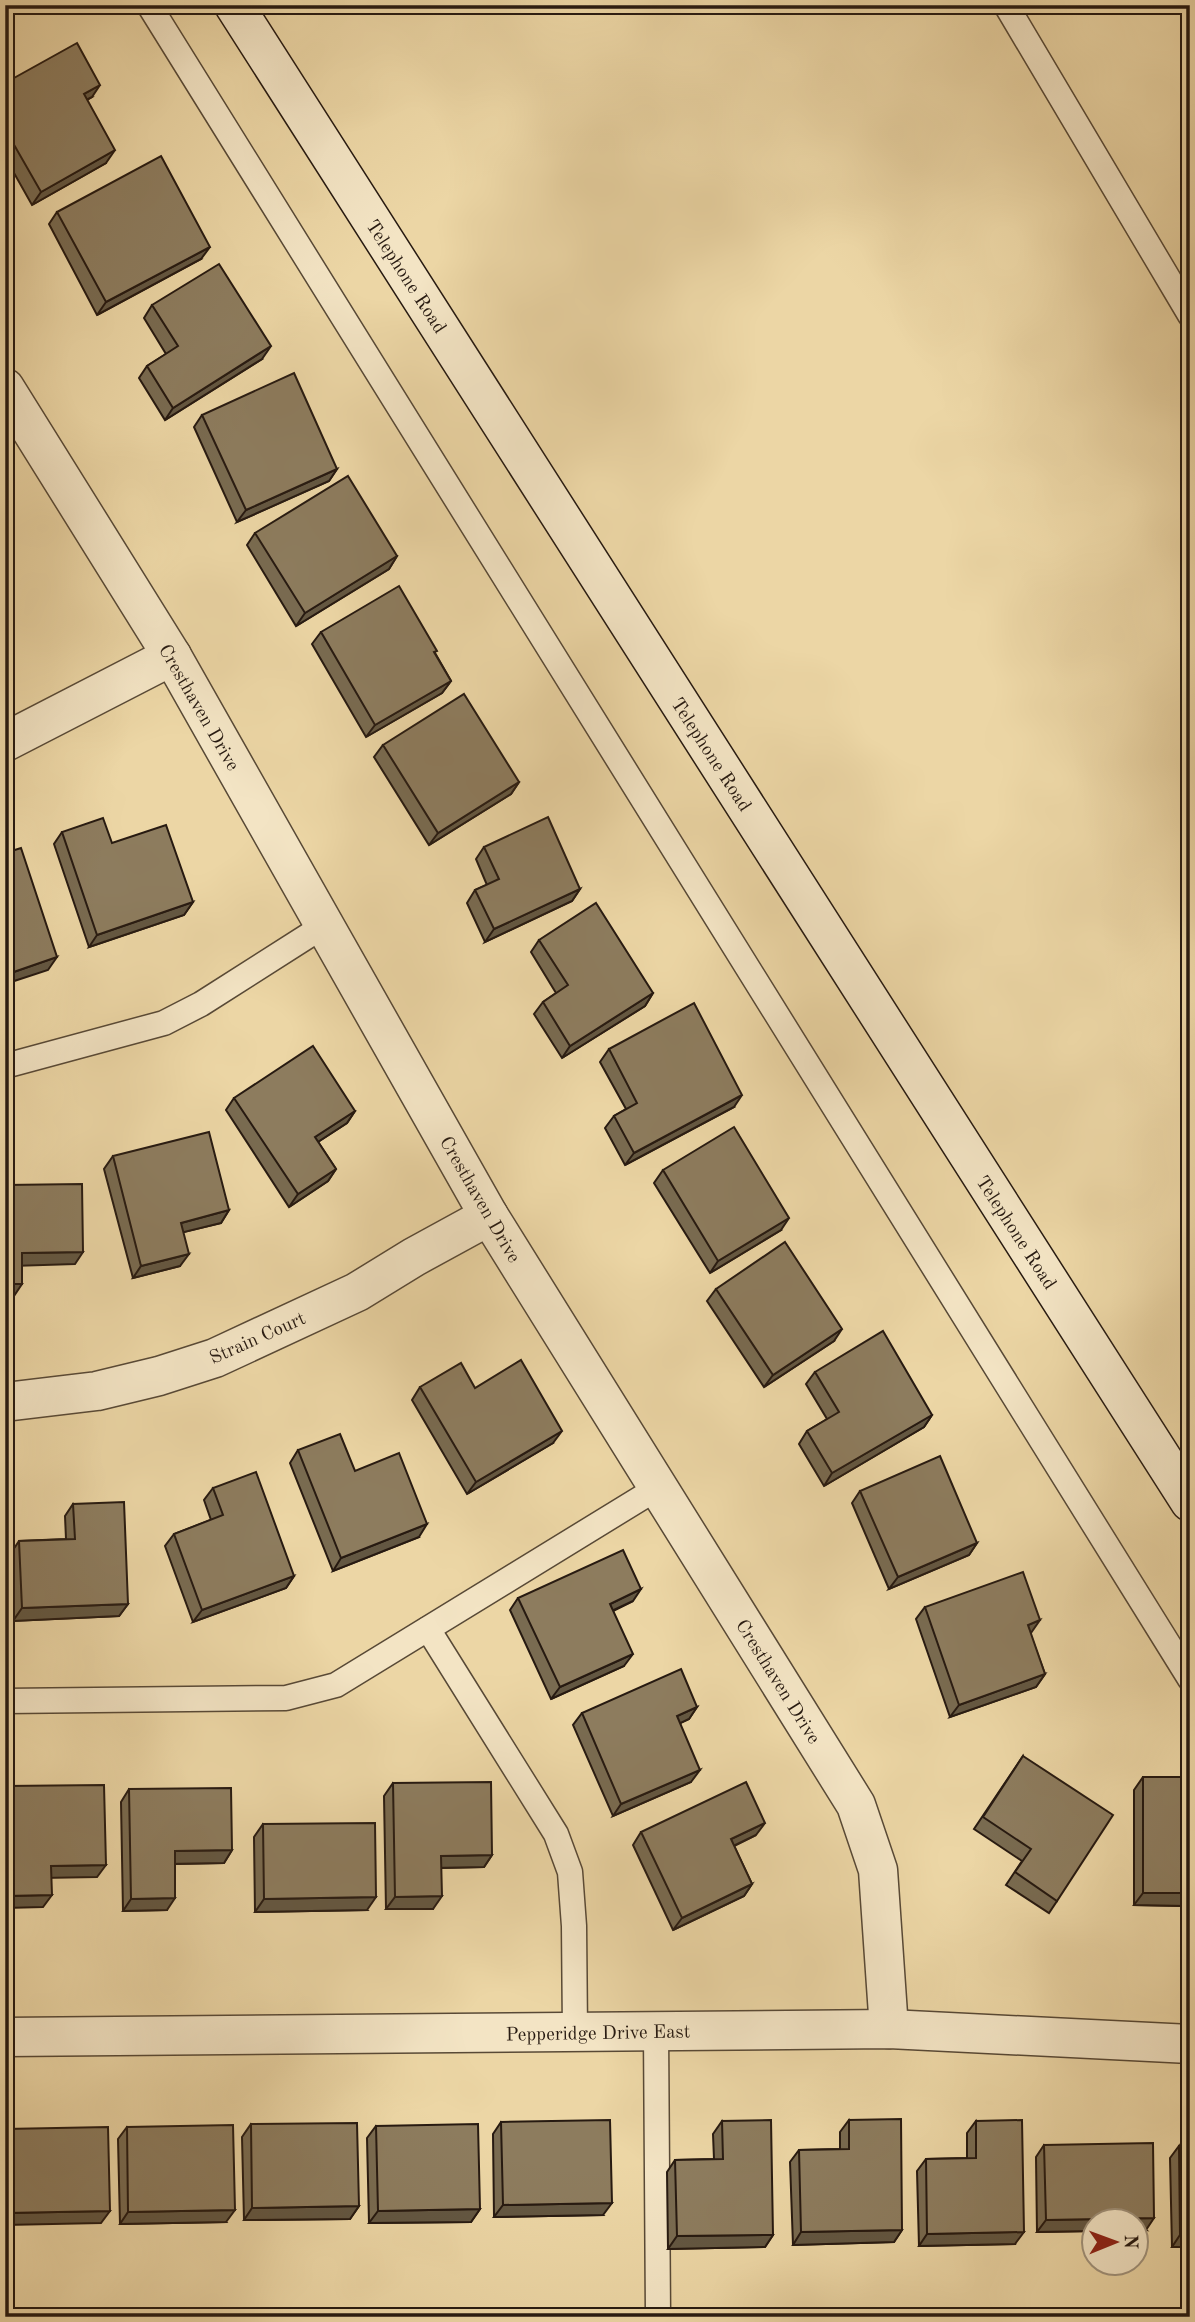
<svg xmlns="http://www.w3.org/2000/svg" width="1195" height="2322" font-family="'Old Standard TT',serif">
<rect width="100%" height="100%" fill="#ecd6a5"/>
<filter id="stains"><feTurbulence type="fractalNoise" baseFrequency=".00286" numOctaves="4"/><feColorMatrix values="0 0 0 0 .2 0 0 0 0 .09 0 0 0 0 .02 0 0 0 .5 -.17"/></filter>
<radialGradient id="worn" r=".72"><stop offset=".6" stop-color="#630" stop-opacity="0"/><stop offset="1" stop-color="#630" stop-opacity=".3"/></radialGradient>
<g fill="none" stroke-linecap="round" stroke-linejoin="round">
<defs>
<g id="lane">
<path d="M149 5 1190 1679"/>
<path d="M1006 5 1190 315"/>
<path d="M5 1066 164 1023 201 1004 325 925"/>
<path d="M428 1629 556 1834 570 1872 574 1926 575 2032"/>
<path d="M5 1701 286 1698 336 1685 659 1487"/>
<path d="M656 2031 658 2317"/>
</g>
<g id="street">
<path d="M5 388 172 656 489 1216 856 1805 878 1870 889 2029"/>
<path d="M5 742 172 656"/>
<path d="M5 1402 97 1391 159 1376 215 1358 357 1292 414 1257 489 1216"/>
<path d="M5 2037 889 2029 1190 2044"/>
</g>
<path id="secondary" d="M234 5 1190 1502"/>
</defs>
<use href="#lane" stroke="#584936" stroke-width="27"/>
<use href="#street" stroke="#584936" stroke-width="41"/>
<use href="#secondary" stroke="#271a11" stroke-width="41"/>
<use href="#lane" stroke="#f3e4c4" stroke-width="24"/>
<use href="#street" stroke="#f3e4c4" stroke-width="38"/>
<use href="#secondary" stroke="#f3e4c4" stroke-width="38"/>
</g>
<g fill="#796b51" stroke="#271a11" stroke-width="2">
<path d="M5 83 92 97 87 100 106 163 32 205 5 157Z"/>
<path d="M57 212 201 259 97 315 49 224Z"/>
<path d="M152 305 262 359 165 420 139 378 147 366 166 354 144 318Z"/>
<path d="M202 415 337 469 329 481 237 522 194 427Z"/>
<path d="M255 533 397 556 389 569 296 626 247 545Z"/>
<path d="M321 632 435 653 451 681 442 693 366 737 312 644Z"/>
<path d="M383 745 519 782 511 794 429 845 374 757Z"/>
<path d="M62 832 112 843 193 902 184 915 89 947 54 844Z"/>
<path d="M484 847 580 889 572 901 485 942 467 903 475 890 487 885 476 859Z"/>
<path d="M539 940 653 993 645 1006 562 1058 534 1014 543 1002 556 993 531 952Z"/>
<path d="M609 1049 734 1107 625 1165 605 1128 614 1116 626 1109 600 1062Z"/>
<path d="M234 1098 355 1111 347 1123 318 1142 336 1169 328 1181 289 1207 226 1110Z"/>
<path d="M113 1156 229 1210 221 1223 183 1232 180 1266 133 1278 104 1169Z"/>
<path d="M663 1170 781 1230 710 1273 654 1183Z"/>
<path d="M716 1289 834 1341 764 1387 707 1301Z"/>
<path d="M815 1372 932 1415 924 1427 824 1486 799 1444 807 1431 827 1419 806 1384Z"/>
<path d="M420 1387 475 1388 553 1443 467 1494 412 1400Z"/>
<path d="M298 1450 355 1471 419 1537 333 1571 290 1463Z"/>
<path d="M213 1488 294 1576 286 1588 193 1622 165 1546 174 1534 211 1520 204 1500Z"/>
<path d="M860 1491 977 1543 969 1555 889 1589 852 1503Z"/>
<path d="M73 1504 128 1604 119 1616 13 1621 11 1553 19 1541 66 1539 65 1516Z"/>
<path d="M518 1598 633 1601 613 1611 624 1666 551 1699 510 1610Z"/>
<path d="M925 1607 1030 1633 1045 1674 1036 1687 950 1717 916 1619Z"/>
<path d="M697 1707 689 1719 680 1723 691 1782 613 1816 573 1725 582 1713Z"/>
<path d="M1023 1756 1057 1901 1049 1913 1006 1885 1022 1861 974 1829Z"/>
<path d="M1143 1777H1190V1899L1185 1906 1134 1905V1790Z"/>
<path d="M393 1783 492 1855 484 1867 441 1868 433 1909H386L384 1796Z"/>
<path d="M129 1789 232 1850 224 1863 175 1864 167 1910 123 1911 121 1802Z"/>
<path d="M263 1824 367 1910 255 1912 254 1837Z"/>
<path d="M641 1832 756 1835 734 1846 752 1884 744 1896 673 1930 633 1845Z"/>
<path d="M849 2120 902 2230 894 2242 793 2245 790 2162 799 2150 840 2149V2132Z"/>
<path d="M722 2121 773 2235 765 2247 668 2249 667 2172 675 2160 714 2159 713 2134Z"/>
<path d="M976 2121 1015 2244 919 2246 917 2171 926 2159 967 2158V2133Z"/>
<path d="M501 2122 603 2215 494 2217 493 2134Z"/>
<path d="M251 2124 359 2206 350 2219 244 2220 242 2137Z"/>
<path d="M376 2126 480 2209 471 2222 369 2223 367 2138Z"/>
<path d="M127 2127 226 2222 120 2224 118 2139Z"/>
<path d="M1044 2145 1146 2230 1094 2221V2231L1037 2232 1036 2157Z"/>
<path d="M1179 2146 1190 2247H1172L1170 2158Z"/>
</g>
<g fill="#635742" stroke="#271a11" stroke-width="2">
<path d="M100 85 92 97 75 106 84 94Z"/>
<path d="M115 150 106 163 32 205 41 192Z"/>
<path d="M210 247 201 259 97 315 106 302Z"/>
<path d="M271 346 262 359 165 420 173 408Z"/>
<path d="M337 469 329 481 237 522 246 510Z"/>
<path d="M397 556 389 569 296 626 305 613Z"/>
<path d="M451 681 442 693 366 737 375 725Z"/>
<path d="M519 782 511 794 429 845 438 833Z"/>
<path d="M580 889 572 901 485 942 494 929Z"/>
<path d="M193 902 184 915 89 947 97 935Z"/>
<path d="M57 957 48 970 5 984V975Z"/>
<path d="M653 993 645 1006 562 1058 570 1046Z"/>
<path d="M742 1095 734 1107 625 1165 634 1153Z"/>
<path d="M355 1111 347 1123 307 1149 315 1137Z"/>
<path d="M336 1169 328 1181 289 1207 298 1194Z"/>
<path d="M229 1210 221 1223 172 1235 181 1223Z"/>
<path d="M789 1218 781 1230 710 1273 718 1261Z"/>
<path d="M83 1252 75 1264 13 1266 22 1253Z"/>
<path d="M189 1254 180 1266 133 1278 141 1266Z"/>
<path d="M5 1284H22L14 1296H5Z"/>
<path d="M842 1329 834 1341 764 1387 773 1375Z"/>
<path d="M932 1415 924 1427 824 1486 832 1473Z"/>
<path d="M562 1431 553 1443 467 1494 476 1482Z"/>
<path d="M427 1524 419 1537 333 1571 341 1558Z"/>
<path d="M977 1543 969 1555 889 1589 898 1577Z"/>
<path d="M294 1576 286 1588 193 1622 202 1610Z"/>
<path d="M641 1589 633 1601 601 1616 610 1604Z"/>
<path d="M128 1604 119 1616 13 1621 22 1608Z"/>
<path d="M1040 1620 1031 1633 1019 1637 1028 1625Z"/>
<path d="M633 1654 624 1666 551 1699 560 1687Z"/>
<path d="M1045 1674 1036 1687 950 1717 959 1705Z"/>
<path d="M697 1707 689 1719 668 1729 677 1716Z"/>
<path d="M700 1770 691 1782 613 1816 621 1804Z"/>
<path d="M765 1823 756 1835 723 1851 731 1839Z"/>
<path d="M232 1850 224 1863 166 1864 175 1851Z"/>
<path d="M492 1855 484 1867 433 1868 441 1856Z"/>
<path d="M106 1865 97 1877 42 1878 51 1866Z"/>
<path d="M752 1884 744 1896 673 1930 682 1918Z"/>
<path d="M1143 1893H1190V1899L1185 1906 1134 1905Z"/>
<path d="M52 1895 43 1907 5 1908 6 1896Z"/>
<path d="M442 1896 433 1909H386L395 1897Z"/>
<path d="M376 1897 367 1910 255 1912 264 1899Z"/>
<path d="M175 1898 167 1910 123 1911 131 1899Z"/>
<path d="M612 2203 603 2215 494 2217 503 2205Z"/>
<path d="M359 2206 350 2219 244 2220 252 2208Z"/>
<path d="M480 2209 471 2222 369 2223 378 2211Z"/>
<path d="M235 2210 226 2222 120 2224 128 2212Z"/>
<path d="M110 2211 101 2223 5 2225 6 2213Z"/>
<path d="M1154 2218 1146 2230H1136V2221H1094V2231L1037 2232 1046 2220Z"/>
<path d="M902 2230 894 2242 793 2245 801 2232Z"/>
<path d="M1024 2232 1015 2244 919 2246 927 2234Z"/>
<path d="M1190 2234V2247H1172L1180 2235Z"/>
<path d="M773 2235 765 2247 668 2249 677 2236Z"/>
</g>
<g fill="#8d7c5e" stroke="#271a11" stroke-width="2">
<path d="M77 43 100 85 84 94 115 150 41 192 5 129V83Z"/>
<path d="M161 156 210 247 106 302 57 212Z"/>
<path d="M219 264 271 346 173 408 147 366 178 346 152 305Z"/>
<path d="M294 373 337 469 246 510 202 415Z"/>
<path d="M348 476 397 556 305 613 255 533Z"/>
<path d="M399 586 437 651 434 652 451 681 375 725 321 632Z"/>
<path d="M464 694 519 782 438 833 383 745Z"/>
<path d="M548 817 580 889 494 929 475 890 499 879 484 847Z"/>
<path d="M103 818 112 843 166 825 193 902 97 935 62 832Z"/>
<path d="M21 848 57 957 5 975V853Z"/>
<path d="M596 903 653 993 570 1046 543 1002 568 985 539 940Z"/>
<path d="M694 1003 742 1095 634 1153 614 1116 637 1103 609 1049Z"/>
<path d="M313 1046 355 1111 315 1137 336 1169 298 1194 234 1098Z"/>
<path d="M734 1127 789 1218 718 1261 663 1170Z"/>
<path d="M209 1132 229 1210 181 1223 189 1254 141 1266 113 1156Z"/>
<path d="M82 1184 83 1252 22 1253V1284H5V1185Z"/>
<path d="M785 1242 842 1329 773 1375 716 1289Z"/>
<path d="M883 1331 932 1415 832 1473 807 1431 839 1412 815 1372Z"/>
<path d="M521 1360 562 1431 476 1482 420 1387 461 1363 475 1388Z"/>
<path d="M340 1434 355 1471 399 1453 427 1524 341 1558 298 1450Z"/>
<path d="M940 1456 977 1543 898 1577 860 1491Z"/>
<path d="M256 1472 294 1576 202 1610 174 1534 223 1515 213 1488Z"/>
<path d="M124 1502 128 1604 22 1608 19 1541 75 1539 73 1504Z"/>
<path d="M623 1550 641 1589 610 1604 633 1654 560 1687 518 1598Z"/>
<path d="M1023 1572 1040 1620 1028 1625 1045 1674 959 1705 925 1607Z"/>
<path d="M681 1669 697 1707 677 1716 700 1770 621 1804 582 1713Z"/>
<path d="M1023 1756 1113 1815 1057 1901 1015 1872 1031 1849 983 1817Z"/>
<rect x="1143" y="1777" width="47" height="116"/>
<path d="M491 1782 492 1855 441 1856 442 1896 395 1897 393 1783Z"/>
<path d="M746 1782 765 1823 731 1839 752 1884 682 1918 641 1832Z"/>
<path d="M104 1785 106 1865 51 1866 52 1895 6 1896 5 1786Z"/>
<path d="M231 1788 232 1850 175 1851V1898L131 1899 129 1789Z"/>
<path d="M375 1823 376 1897 264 1899 263 1824Z"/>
<path d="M901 2119 902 2230 801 2232 799 2150 849 2149V2120Z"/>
<path d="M610 2120 612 2203 503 2205 501 2122Z"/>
<path d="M771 2120 773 2235 677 2236 675 2160 723 2159 722 2121Z"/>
<path d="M1022 2120 1024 2232 927 2234 926 2159 976 2158V2121Z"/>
<path d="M357 2123 359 2206 252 2208 251 2124Z"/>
<path d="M478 2124 480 2209 378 2211 376 2126Z"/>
<path d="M233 2125 235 2210 128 2212 127 2127Z"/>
<path d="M108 2127 110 2211 6 2213 5 2129Z"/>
<path d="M1153 2143 1154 2218 1046 2220 1044 2145Z"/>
<path d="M1190 2145V2234L1180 2235 1179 2146Z"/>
</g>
<g text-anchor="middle" stroke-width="6" stroke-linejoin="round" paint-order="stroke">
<g font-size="19" fill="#271a11" stroke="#f3e4c4">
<text transform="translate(407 276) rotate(57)" y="7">Telephone Road</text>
<text transform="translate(200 707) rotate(60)" y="7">Cresthaven Drive</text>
<text transform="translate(712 754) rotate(57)" y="7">Telephone Road</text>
<text transform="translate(481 1199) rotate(60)" y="7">Cresthaven Drive</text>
<text transform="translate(1017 1232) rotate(57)" y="7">Telephone Road</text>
<text transform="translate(257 1337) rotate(-24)" y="7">Strain Court</text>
<text transform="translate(779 1681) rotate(58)" y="7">Cresthaven Drive</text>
<text transform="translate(598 2032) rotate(-1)" y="7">Pepperidge Drive East</text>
</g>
</g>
<rect width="1195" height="2322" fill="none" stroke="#ecd6a5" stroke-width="28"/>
<rect x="7" y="7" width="1181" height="2308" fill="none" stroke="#271a11" stroke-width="3.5"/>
<rect x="14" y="14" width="1167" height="2294" fill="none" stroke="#271a11" stroke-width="2"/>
<g transform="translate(1115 2242) rotate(89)"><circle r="33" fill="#f3e4c4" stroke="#a1937c" stroke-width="2"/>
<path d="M0-5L12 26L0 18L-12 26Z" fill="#8f2418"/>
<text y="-10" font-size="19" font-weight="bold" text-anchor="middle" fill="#271a11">N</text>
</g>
<rect width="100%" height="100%" filter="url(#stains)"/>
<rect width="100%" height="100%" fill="url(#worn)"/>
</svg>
